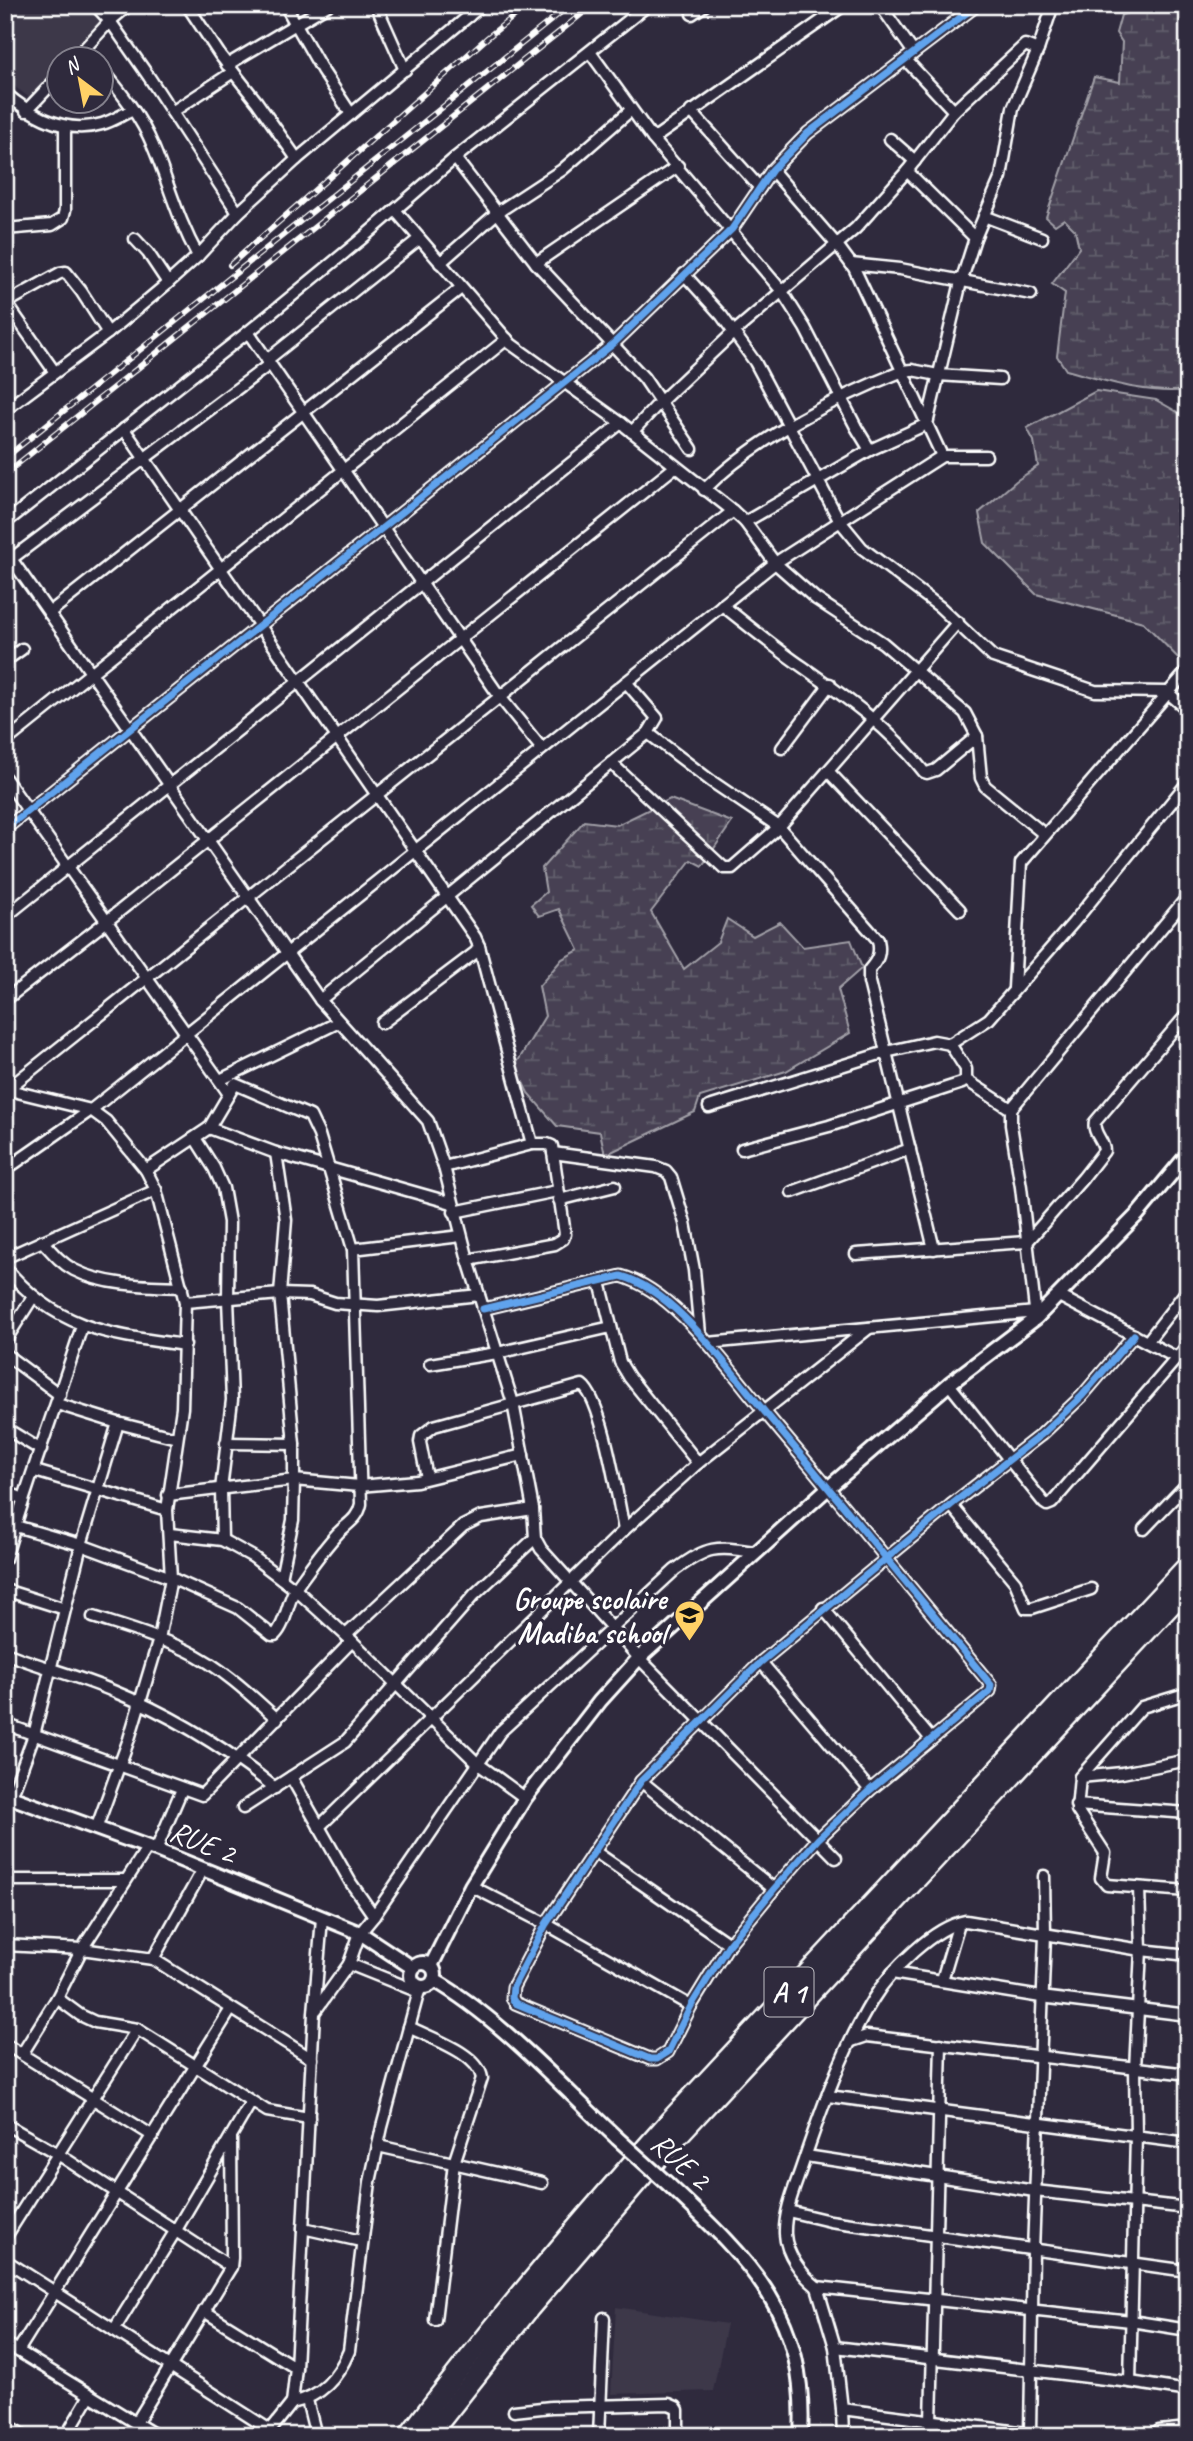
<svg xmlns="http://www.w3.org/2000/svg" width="1193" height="2441" font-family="Caveat,sans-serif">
<defs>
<pattern id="wetland-marsh" width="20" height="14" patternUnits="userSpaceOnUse" patternTransform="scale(1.75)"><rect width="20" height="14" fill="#464152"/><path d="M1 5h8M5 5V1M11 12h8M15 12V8" fill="none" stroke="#625e6c"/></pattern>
</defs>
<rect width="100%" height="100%" fill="#2f2a3d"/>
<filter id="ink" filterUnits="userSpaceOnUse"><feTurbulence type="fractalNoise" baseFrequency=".0143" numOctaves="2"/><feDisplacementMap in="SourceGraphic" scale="14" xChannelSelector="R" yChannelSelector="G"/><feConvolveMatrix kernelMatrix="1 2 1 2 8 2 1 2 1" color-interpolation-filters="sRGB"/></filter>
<g filter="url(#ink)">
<g fill="#3c3749">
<path d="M5 5H90L105 19 68 59 60 60 59 68 31 99 5 79Z"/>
<path d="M616 2307 727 2324 713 2391 611 2394Z"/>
</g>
<g fill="url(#wetland-marsh)" stroke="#a2a0a8" stroke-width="2">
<path d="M1133 5H1188V288L1181 309 1182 343 1188 344V390C1146 395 1106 381 1066 370L1057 356 1065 293 1052 284 1079 248 1075 230 1064 219 1055 225 1046 217 1094 77 1120 82 1122 42 1116 33 1121 15 1133 12Z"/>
<path d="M1096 391 1156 400 1188 418V662L1186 666 1143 622 1036 594 985 543 979 513 1016 481 1038 466 1034 441 1027 428Z"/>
<path d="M670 799 732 822 702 866 691 860 651 912 684 969 718 942 727 919 753 936 780 922 803 947 851 940 862 968 838 989 850 1033 786 1071 700 1097 695 1112 605 1155 600 1132 557 1126 528 1093 515 1066 545 1016 539 986 562 959 579 950 559 909 539 916 531 905 546 892 542 868 584 821 617 825Z"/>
</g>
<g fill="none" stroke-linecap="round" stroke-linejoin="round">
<defs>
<g id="minor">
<path d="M95 5 110 21 149 77 238 213"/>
<path d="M187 5 220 55 257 102 297 159"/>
<path d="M285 5 322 70 351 114"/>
<path d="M376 5 405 70"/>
<path d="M463 5 469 16"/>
<path d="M880 5 914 53"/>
<path d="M692 14 705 5"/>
<path d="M590 52 653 139 781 290 805 328 856 427 870 450"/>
<path d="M905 59 954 111"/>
<path d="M74 60 110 21 129 5"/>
<path d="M227 65 328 5"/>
<path d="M102 69C121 92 141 117 153 146 169 184 177 218 198 256"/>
<path d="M5 93C32 116 66 135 102 124 113 121 123 114 133 110"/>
<path d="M26 111 60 75"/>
<path d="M691 111 760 188"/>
<path d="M172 112 233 72"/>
<path d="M653 139 844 5"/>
<path d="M890 139 915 161"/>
<path d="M455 158 536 263 644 378 692 449"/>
<path d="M772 170 837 245 854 268 942 456"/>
<path d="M907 171 975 238"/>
<path d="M395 210 511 344 621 423 733 511 745 522 775 563 816 599 883 643 965 713 977 736 981 778 985 786 1044 834"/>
<path d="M984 216 1042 238"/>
<path d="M5 229 52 225 63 218 65 210V126"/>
<path d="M135 239 148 253 168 283"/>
<path d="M440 263 498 212 562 170 631 110"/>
<path d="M536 263 678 166"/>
<path d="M851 264 900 269 1031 294"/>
<path d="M684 274 722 316 755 362 839 520 862 548 940 607 993 657 1095 691 1167 692 1188 710"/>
<path d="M5 301 54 371"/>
<path d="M6 303 60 273 66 272 81 291 108 333"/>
<path d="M248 332 500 697 542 749"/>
<path d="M267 360 419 239"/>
<path d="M5 410 108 333 168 283 198 256 238 213 297 159 482 5"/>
<path d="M124 429 475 937 479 946 476 952 382 1023"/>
<path d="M632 432 660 402 734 332 856 228 907 171 954 111 1025 45 1038 50"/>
<path d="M704 490C754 439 836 397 903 371L912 370 938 375 1000 379"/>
<path d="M745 522 870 450 927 424 961 282 975 238 1001 177 1013 108 1038 50 1053 5"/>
<path d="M5 523 248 332 359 241 455 158 648 5"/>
<path d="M5 550 320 1000 428 1121 444 1167 468 1260 513 1403 533 1509 535 1538 541 1549 639 1658 836 1858"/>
<path d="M11 559 270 364"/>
<path d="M722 605C749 626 775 648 803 667 847 698 891 729 924 772L927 773 936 770 977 736"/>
<path d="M49 613 461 288"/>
<path d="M5 661 22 649"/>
<path d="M648 733 711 781 779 827 878 940C881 953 878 960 869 970V982L934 1249"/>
<path d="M5 742 507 339"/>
<path d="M782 748 830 684"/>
<path d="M611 763 724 868H732L779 827 958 622"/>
<path d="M828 771 960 910"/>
<path d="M5 778 229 1094"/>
<path d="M5 829 613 344 732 229 772 170 808 133 977 5"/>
<path d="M5 917 621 423"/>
<path d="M479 946 532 1144"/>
<path d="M1014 988 1021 863 1188 670"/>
<path d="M5 1000 107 921 675 467"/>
<path d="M320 1000 648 733 657 718 626 682"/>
<path d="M950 1044 989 1019 1073 923 1188 782"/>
<path d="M220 1080 339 1022"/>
<path d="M966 1080 1011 1109"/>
<path d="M5 1089 91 1110 106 1121 146 1170 156 1190 185 1302 182 1408 167 1510 171 1578 159 1639 129 1739 96 1829"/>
<path d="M5 1091 733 511"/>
<path d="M709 1107 886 1052 934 1041 950 1044 966 1069V1080"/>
<path d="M209 1128 276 1153 452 1203"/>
<path d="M195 1138 214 1168 223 1188 229 1222 228 1299 232 1400 221 1489 222 1540"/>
<path d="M742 1149 829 1126 962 1083 966 1080"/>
<path d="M276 1153 286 1220 280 1294 294 1444V1480L293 1520 281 1578"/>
<path d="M553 1153 656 1167 666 1171 671 1177 685 1223 694 1270 700 1334"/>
<path d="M444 1167 532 1144H547L552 1146 565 1234 563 1239 555 1244 468 1260"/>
<path d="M5 1170 91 1110 775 563 942 456H986"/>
<path d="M792 1192 910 1149"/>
<path d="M559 1200 615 1186"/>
<path d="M454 1212 557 1191"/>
<path d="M42 1241C52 1252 61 1263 74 1270 105 1286 148 1286 182 1287"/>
<path d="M353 1249 461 1236"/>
<path d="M856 1254 1027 1242 1083 1178 1104 1151C1104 1140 1092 1133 1095 1122L1188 1013"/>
<path d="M5 1258 156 1190"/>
<path d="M5 1267C56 1330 111 1335 185 1345"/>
<path d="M600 1282 620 1362 629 1377 698 1463"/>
<path d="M1059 1296 1177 1358 1188 1361"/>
<path d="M185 1302 280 1294 310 1295 335 1303 378 1306 479 1295"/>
<path d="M483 1309 621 1276C669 1289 715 1351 746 1389 767 1415 789 1441 811 1467 871 1540 931 1612 991 1685L990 1691 870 1790 818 1839 774 1889 729 1944 691 2006 668 2052 657 2059H650L515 2003 512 1998 513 1987 546 1924 641 1781 761 1662 951 1505 1042 1434 1082 1396 1134 1335"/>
<path d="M1036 1318 1021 1187 1011 1125V1109L1188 896"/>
<path d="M5 1341 33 1297"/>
<path d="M1147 1342 1188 1289"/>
<path d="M708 1343 1036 1312"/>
<path d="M5 1354 60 1395"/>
<path d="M430 1364 497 1353 611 1327"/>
<path d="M949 1384 1044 1503 1047 1505 1052 1503 1188 1345"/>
<path d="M57 1404 118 1423 177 1438"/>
<path d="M5 1428 41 1450"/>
<path d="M226 1443 294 1444"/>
<path d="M35 1471 167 1510"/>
<path d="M427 1478 420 1442 421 1436 434 1426 582 1385C603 1400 618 1501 624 1530"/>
<path d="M5 1491 23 1499"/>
<path d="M168 1495 294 1480 359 1486 417 1481 523 1455"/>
<path d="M951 1505 1015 1582 1026 1608H1032L1091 1589"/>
<path d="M5 1523 81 1545 171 1578 238 1608 272 1635H275C287 1623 287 1600 297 1586 310 1568 323 1549 338 1533 348 1523 358 1519 361 1504L353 1249 319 1135 310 1116 235 1084 209 1128 146 1170"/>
<path d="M1144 1529 1188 1483"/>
<path d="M170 1534 222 1540 253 1557 295 1589 352 1641 477 1763 525 1798"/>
<path d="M5 1559C28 1480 57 1404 82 1326"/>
<path d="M5 1590 65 1609"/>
<path d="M823 1608 931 1739"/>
<path d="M93 1617C124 1627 156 1636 186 1650 220 1666 250 1694 277 1719"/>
<path d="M346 1635 463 1526 481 1517 533 1509"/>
<path d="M5 1653C41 1667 78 1676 113 1691 172 1715 226 1748 275 1788"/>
<path d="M761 1662 870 1790"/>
<path d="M1188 1693 1142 1707 1080 1777 1077 1810 1105 1853 1101 1878 1107 1885 1188 1891"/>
<path d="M5 1724 202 1795 352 1641"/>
<path d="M291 1777 351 1883 374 1916"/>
<path d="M1080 1777 1122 1773 1188 1760"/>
<path d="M641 1781 774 1889"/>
<path d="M11 1797 34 1735 81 1545 118 1423"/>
<path d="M1076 1805 1188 1813"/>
<path d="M243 1808 345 1742 474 1595 535 1538"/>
<path d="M319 1827 624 1530 698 1463 869 1328"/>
<path d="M156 1850 182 1789"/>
<path d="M594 1851 729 1944"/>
<path d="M5 1880H126"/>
<path d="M471 1886 546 1924 691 2006"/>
<path d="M5 1945 82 1949 153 1959 312 2059"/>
<path d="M1188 1955 1141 1950 966 1921C933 1927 890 1971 873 1999 842 2050 821 2110 802 2166 795 2187 784 2211 785 2234 786 2254 802 2275 817 2287L1131 2321 1188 2330"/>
<path d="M153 1959 202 1871"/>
<path d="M349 1964 360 1933 374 1916 500 1732 675 1570C708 1546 715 1546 755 1552"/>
<path d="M892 1973 1041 1997 1188 2015"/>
<path d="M942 1980 959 1923"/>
<path d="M57 1998 80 2015 95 2022 137 2029 267 2111 309 2118"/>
<path d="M316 2010 349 1964 419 1992"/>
<path d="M409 2027C430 2038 478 2053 482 2078L454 2163 435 2320"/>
<path d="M852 2041 867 2036 1188 2074"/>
<path d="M5 2044 153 2136"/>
<path d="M22 2054 57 1998 82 1949 147 1848"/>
<path d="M828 2096 1188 2143"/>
<path d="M5 2124 58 2154 231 2267"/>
<path d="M378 2146 542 2183"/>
<path d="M806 2156 1035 2191 1188 2208"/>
<path d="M788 2211 830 2221 1188 2271"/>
<path d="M303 2228 361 2241"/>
<path d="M5 2238 137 2029"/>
<path d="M5 2260 270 2430"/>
<path d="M817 2287 835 2347 842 2409 1050 2436"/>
<path d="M204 2311 296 2368"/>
<path d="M114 2330 176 2230 251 2102"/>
<path d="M5 2343 157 2436"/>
<path d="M835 2347 1130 2382 1188 2391"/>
<path d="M18 2351 231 2009"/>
<path d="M1130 2382 1136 2135 1135 2069 1141 1950 1139 1888"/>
<path d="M307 2400 316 2436"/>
<path d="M292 2403C322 2396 337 2379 349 2351L370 2182 382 2127 420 1987"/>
<path d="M842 2409 843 2436"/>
<path d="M514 2411 551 2407 669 2404 676 2407 678 2410V2436"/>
<path d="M931 2422 941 2044"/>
<path d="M5 2423 25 2436"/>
<path d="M136 2423 231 2267 232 2258 231 2137"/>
<path d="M66 2436 90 2395"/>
<path d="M266 2436 292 2403 296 2368 314 2013 322 1918"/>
<path d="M599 2436 604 2318"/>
<path d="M1033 2436 1030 2432 1033 2251 1045 1935 1044 1876"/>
<path d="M1153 2436 1159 2431 1188 2428"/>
</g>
<g id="tertiary">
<path d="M5 1795 156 1850 360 1933 413 1968"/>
<circle cx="423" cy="1975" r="12"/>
<path d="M431 1966 471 1886 525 1798 600 1701 639 1658 828 1488 949 1384 1036 1318 1138 1214 1188 1154"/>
<path d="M434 1980C500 2018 561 2086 617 2138"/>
<path d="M669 2185C751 2262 808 2315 801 2436"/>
</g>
<g id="motorway">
<path d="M408 2436C491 2326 580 2221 671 2119L1188 1565"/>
<path d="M429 2436 530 2308 666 2149 1188 1587"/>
</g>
</defs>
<use href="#minor" stroke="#fff" stroke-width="15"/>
<use href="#tertiary" stroke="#fff" stroke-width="18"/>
<use href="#motorway" stroke="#fff" stroke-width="23"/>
<use href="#minor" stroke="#2f2a3d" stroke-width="10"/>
<use href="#tertiary" stroke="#2f2a3d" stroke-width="12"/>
<use href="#motorway" stroke="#2f2a3d" stroke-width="18"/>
<defs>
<g id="rail">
<path d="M230 265 488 37 528 5"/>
<path d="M5 458 570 5"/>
<path d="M5 474 593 5"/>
</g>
</defs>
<use href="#rail" stroke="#fff" stroke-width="6"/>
<use href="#rail" stroke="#2f2a3d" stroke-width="3.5" stroke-dasharray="10" stroke-linecap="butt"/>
<defs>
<path id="tertiary-bridge" d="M617 2138 669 2185"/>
</defs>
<use href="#tertiary-bridge" stroke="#fff" stroke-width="18" stroke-linecap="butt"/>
<use href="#tertiary-bridge" stroke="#2f2a3d" stroke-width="12"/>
<defs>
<g id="cycleway">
<path d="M5 829 613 344 732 229 772 170 808 133 977 5"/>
<path d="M483 1309 621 1276C669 1289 715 1351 746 1389 767 1415 789 1441 811 1467 871 1540 931 1612 991 1685L990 1691 870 1790 818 1839 774 1889 729 1944 691 2006 668 2052 657 2059H650L515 2003 512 1998 513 1987 546 1924 641 1781 761 1662 951 1505 1042 1434 1082 1396 1134 1335"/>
</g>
</defs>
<use href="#cycleway" stroke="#2f2a3d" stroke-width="11"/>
<use href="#cycleway" stroke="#60a3ed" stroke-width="7"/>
</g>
</g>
<defs>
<symbol id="school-pin" viewBox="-11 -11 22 30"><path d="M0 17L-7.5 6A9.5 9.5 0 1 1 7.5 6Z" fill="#ffd166" stroke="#2f2a3d"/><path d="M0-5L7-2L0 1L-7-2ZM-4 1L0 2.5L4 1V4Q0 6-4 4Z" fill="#111"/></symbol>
</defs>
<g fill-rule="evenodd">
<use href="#school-pin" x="672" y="1598" width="35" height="47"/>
</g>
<g text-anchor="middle" stroke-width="6" stroke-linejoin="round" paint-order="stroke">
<rect fill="#2f2a3d" stroke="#c1bfc5" stroke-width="2" x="764.5" y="1967.5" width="49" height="49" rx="5"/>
<g font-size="28" font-weight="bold" fill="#fff">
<text x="789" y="2002">A 1</text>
</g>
<g font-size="30" font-weight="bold" fill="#fff" stroke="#2f2a3d" text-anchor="end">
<text x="666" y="1609">Groupe scolaire<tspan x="666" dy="34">Madiba school</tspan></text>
</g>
<g font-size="30" fill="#fff" stroke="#2f2a3d">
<text transform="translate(203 1842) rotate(22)" y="10">RUE 2</text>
<text transform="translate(681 2161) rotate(42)" y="10">RUE 2</text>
</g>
</g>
<rect width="1193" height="2441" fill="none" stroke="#2f2a3d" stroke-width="28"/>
<rect x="14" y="14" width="1165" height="2413" fill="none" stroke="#fff" stroke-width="2.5" filter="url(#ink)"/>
<g transform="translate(80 80) rotate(328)"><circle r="33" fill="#2f2a3d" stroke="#827f8b" stroke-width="2"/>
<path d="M0-5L12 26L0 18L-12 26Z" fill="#ffd166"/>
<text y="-10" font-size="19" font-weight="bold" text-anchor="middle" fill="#ffffff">N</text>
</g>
</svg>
